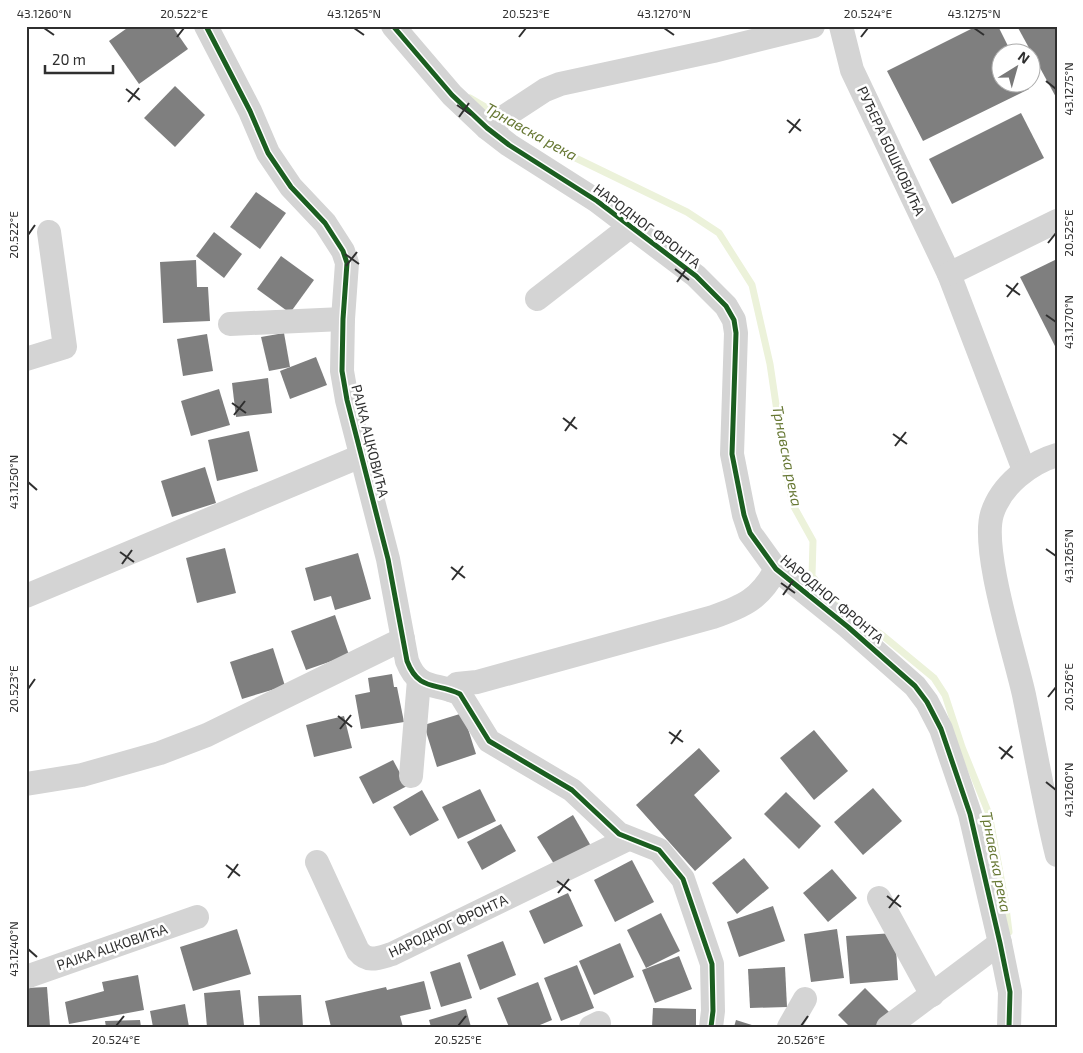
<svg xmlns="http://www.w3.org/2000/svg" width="1083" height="1053" font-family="'Exo 2',sans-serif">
<rect width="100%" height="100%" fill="#fff"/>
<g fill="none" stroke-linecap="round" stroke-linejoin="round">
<path stroke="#ecf2da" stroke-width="7" d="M470 98 555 148 687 212 719 233 752 285 770 364 786 472 793 505 813 541 812 576 836 604 882 635 934 678 945 695 962 747 989 814 1005 900 1009 932"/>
</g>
<g fill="#7f7f7f">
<path d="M130 26H172L188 49 139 84 109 41Z"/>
<path d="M977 26H998L1011 52H1000V82H1026L1029 89 923 141 887 71Z"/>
<path d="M1017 26H1057V99Z"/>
<path d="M175 86 205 115 175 147 144 118Z"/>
<path d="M1021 113 1044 158 952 204 929 159Z"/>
<path d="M256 192 286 213 260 249 230 227Z"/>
<path d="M214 232 242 254 224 278 196 256Z"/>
<path d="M281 256 314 280 290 313 257 289Z"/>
<path d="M1057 259V350L1020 277Z"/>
<path d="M196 260 197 287H208L210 321 163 323 160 262Z"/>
<path d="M284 333 290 367 269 371 261 337Z"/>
<path d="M207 334 213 371 183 376 177 339Z"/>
<path d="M316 357 327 385 290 399 280 371Z"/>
<path d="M268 378 272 413 236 417 232 383Z"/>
<path d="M219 389 230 425 191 436 181 401Z"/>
<path d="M249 431 258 471 217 481 208 440Z"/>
<path d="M205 467 216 503 172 517 161 481Z"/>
<path d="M225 548 236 593 197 603 186 558Z"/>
<path d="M358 553 371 599 335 610 331 596 314 601 305 568Z"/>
<path d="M335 615 349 655 306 670 291 631Z"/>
<path d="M273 648 285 686 242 699 230 662Z"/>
<path d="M392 674 394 687H397L404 722 361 729 355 695 370 692 368 678Z"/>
<path d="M463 713 476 754 437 767 424 725Z"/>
<path d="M344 716 352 748 314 757 306 725Z"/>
<path d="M814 730 848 771 814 800 780 758Z"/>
<path d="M699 748 720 771 694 795 732 838 695 871 636 805Z"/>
<path d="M393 760 407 786 373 804 359 777Z"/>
<path d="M873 788 902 821 863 855 834 822Z"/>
<path d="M480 789 496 821 458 839 442 807Z"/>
<path d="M422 790 439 820 410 836 393 807Z"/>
<path d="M786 792 821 826 799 849 764 814Z"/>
<path d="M573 815 591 846 556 867 537 837Z"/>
<path d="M501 824 516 851 482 870 467 842Z"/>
<path d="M744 858 769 888 737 914 712 883Z"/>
<path d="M632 860 654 902 615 922 594 880Z"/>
<path d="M832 869 857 898 828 922 803 893Z"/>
<path d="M568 893 583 926 544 944 529 911Z"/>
<path d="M773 906 785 941 739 957 727 922Z"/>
<path d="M661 913 680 951 646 968 627 930Z"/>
<path d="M237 929 251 974 193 991 180 947Z"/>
<path d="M837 929 844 978 811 982 804 934Z"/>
<path d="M895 933 898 980 850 984 846 936Z"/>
<path d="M503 941 516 975 480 990 467 955Z"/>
<path d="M620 943 634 977 594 995 579 961Z"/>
<path d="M679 956 692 989 655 1003 642 970Z"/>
<path d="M460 962 472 998 441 1007 430 972Z"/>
<path d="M577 965 594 1008 561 1021 544 978Z"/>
<path d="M785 967 787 1007 750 1008 748 969Z"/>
<path d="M138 975 144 1010 69 1024 65 1002 104 991 102 982Z"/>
<path d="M424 981 431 1009 400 1016 403 1027H331L325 1001 386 987 387 990Z"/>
<path d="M538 982 552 1020 535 1027H509L497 998Z"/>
<path d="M47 987 50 1026 26 1027V988Z"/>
<path d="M865 988 891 1014 878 1027H850L838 1015Z"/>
<path d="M240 990 244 1025 207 1027 204 993Z"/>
<path d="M301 995 303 1027H260L258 996Z"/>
<path d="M185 1004 189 1027H153L150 1011Z"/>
<path d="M653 1008 696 1009V1027H652Z"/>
<path d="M466 1009 471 1027H431L429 1020Z"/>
<path d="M140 1020 141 1027H106L105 1021Z"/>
<path d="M736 1020 755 1026V1027H734Z"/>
</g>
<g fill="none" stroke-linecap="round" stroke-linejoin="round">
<g stroke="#d4d4d4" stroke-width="24">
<path d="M206 26 250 111 268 153 291 187 325 223 343 251 347 263 343 319 342 371 347 400 388 559 407 661C419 692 436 682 460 694L489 741 572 790 619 834 659 850 683 879 712 964 713 1011 711 1027"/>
<path d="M393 26 452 95 487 128 509 145 597 201 696 276 726 306 734 320 736 333 732 454 744 515 750 533 776 569 848 627 915 686 927 702 941 729 970 814 1000 943 1010 992 1009 1027"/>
<path d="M841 26 852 70 949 274 1024 470"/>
<path d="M487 128 545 90 560 84 713 51 813 26"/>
<path d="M949 274 1057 221"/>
<path d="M537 299 631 226"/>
<path d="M230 324 343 319"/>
<path d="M26 359 65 347 49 232"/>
<path d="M1057 455C1030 463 1001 485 992 514 981 550 1015 654 1024 695 1035 748 1044 802 1057 855"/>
<path d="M26 596 361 456"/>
<path d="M451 690 457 684 477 682 713 617C744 606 760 599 776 569"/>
<path d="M411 776 419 680"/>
<path d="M26 784 82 775 160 753 207 735 403 639"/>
<path d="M317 862 358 951C368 963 378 958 392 954L628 839"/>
<path d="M879 898 932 995"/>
<path d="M26 977 197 917"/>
<path d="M591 1027 599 1023"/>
<path d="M789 1027 805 999"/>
<path d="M888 1027 1000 943"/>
</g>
<defs>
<g id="cycleway">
<path d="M206 26 250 111 268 153 291 187 325 223 343 251 347 263 343 319 342 371 347 400 388 559 407 661C419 692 436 682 460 694L489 741 572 790 619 834 659 850 683 879 712 964 713 1011 711 1027"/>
<path d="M393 26 452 95 487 128 509 145 597 201 696 276 726 306 734 320 736 333 732 454 744 515 750 533 776 569 848 627 915 686 927 702 941 729 970 814 1000 943 1010 992 1009 1027"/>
</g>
</defs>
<use href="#cycleway" stroke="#fff" stroke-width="8"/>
<use href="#cycleway" stroke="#1b5e20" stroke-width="5"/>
</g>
<path fill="none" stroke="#2f2f2f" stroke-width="2" d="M44 28 54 35M354 28 364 35M664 28 674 35M974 28 984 35M177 37 184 28M519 37 526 28M861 37 868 28M1046 81 1056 89M126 89 140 100M128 102 139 88M457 105 471 115M459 117 469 103M787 120 801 131M789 133 800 119M28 235 35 225M1048 243 1056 233M345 254 359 264M346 266 357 252M675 269 689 280M677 282 687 268M1006 285 1020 295M1007 297 1018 283M1046 315 1056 322M232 403 246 413M234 415 245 401M563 418 577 429M565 431 575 417M893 434 907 444M895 446 906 432M28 482 37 490M1046 549 1056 556M120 552 134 562M122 564 132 550M451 567 465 578M452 580 463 566M781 583 795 593M783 595 793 581M28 689 35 679M1048 697 1056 687M338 716 352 727M340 729 351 715M669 732 683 742M671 744 681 730M999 747 1013 758M1001 759 1012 746M1046 782 1056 790M226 865 240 876M228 878 238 864M557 881 571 891M558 893 569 879M887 896 901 907M889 908 899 895M28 949 37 957M116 1026 124 1016M458 1026 466 1016M801 1026 808 1016"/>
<g text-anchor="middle" stroke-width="5" stroke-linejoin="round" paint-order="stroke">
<g font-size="14" fill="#2f2f2f" stroke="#fff">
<text transform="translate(891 151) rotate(65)" y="5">РУЂЕРА БОШКОВИЋА</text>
<text transform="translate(647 226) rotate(37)" y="5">НАРОДНОГ ФРОНТА</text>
<text transform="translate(370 441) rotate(76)" y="5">РАЈКА АЦКОВИЋА</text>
<text transform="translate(832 599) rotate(40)" y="5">НАРОДНОГ ФРОНТА</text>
<text transform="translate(448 926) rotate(-25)" y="5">НАРОДНОГ ФРОНТА</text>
<text transform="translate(112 947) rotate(-19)" y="5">РАЈКА АЦКОВИЋА</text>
</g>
<g font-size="15" font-style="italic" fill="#677834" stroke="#fff">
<text transform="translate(531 132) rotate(29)" y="5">Трнавска река</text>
<text transform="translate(787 456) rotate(79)" y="5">Трнавска река</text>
<text transform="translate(996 862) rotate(79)" y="5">Трнавска река</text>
</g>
</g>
<rect width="1083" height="1053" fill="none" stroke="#ffffff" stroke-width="55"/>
<g transform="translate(1016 68) rotate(37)"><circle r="24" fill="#ffffff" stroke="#acacac"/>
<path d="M0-4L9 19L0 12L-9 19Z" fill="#787878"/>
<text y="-8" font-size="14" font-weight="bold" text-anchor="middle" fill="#2f2f2f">N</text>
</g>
<path d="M45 65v8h68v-8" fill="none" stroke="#2f2f2f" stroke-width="2.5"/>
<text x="52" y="65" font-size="15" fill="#2f2f2f" stroke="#ffffff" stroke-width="4" paint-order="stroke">20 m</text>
<rect x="28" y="28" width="1028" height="998" fill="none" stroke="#2f2f2f" stroke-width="2"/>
<g font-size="12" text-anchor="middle" fill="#2f2f2f">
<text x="44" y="18">43.1260°N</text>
<text x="184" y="18">20.522°E</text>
<text x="354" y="18">43.1265°N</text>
<text x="526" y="18">20.523°E</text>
<text x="664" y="18">43.1270°N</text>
<text x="868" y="18">20.524°E</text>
<text x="974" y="18">43.1275°N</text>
<text transform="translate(1069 89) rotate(-90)" y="4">43.1275°N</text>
<text transform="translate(1069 233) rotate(-90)" y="4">20.525°E</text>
<text transform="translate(14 235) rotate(-90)" y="4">20.522°E</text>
<text transform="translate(1069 322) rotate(-90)" y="4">43.1270°N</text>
<text transform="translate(14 482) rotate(-90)" y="4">43.1250°N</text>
<text transform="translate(1069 556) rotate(-90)" y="4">43.1265°N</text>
<text transform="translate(1069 687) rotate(-90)" y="4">20.526°E</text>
<text transform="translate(14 689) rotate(-90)" y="4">20.523°E</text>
<text transform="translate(1069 790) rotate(-90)" y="4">43.1260°N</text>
<text transform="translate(14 949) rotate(-90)" y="4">43.1240°N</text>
<text x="116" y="1044">20.524°E</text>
<text x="458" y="1044">20.525°E</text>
<text x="801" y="1044">20.526°E</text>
</g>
</svg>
